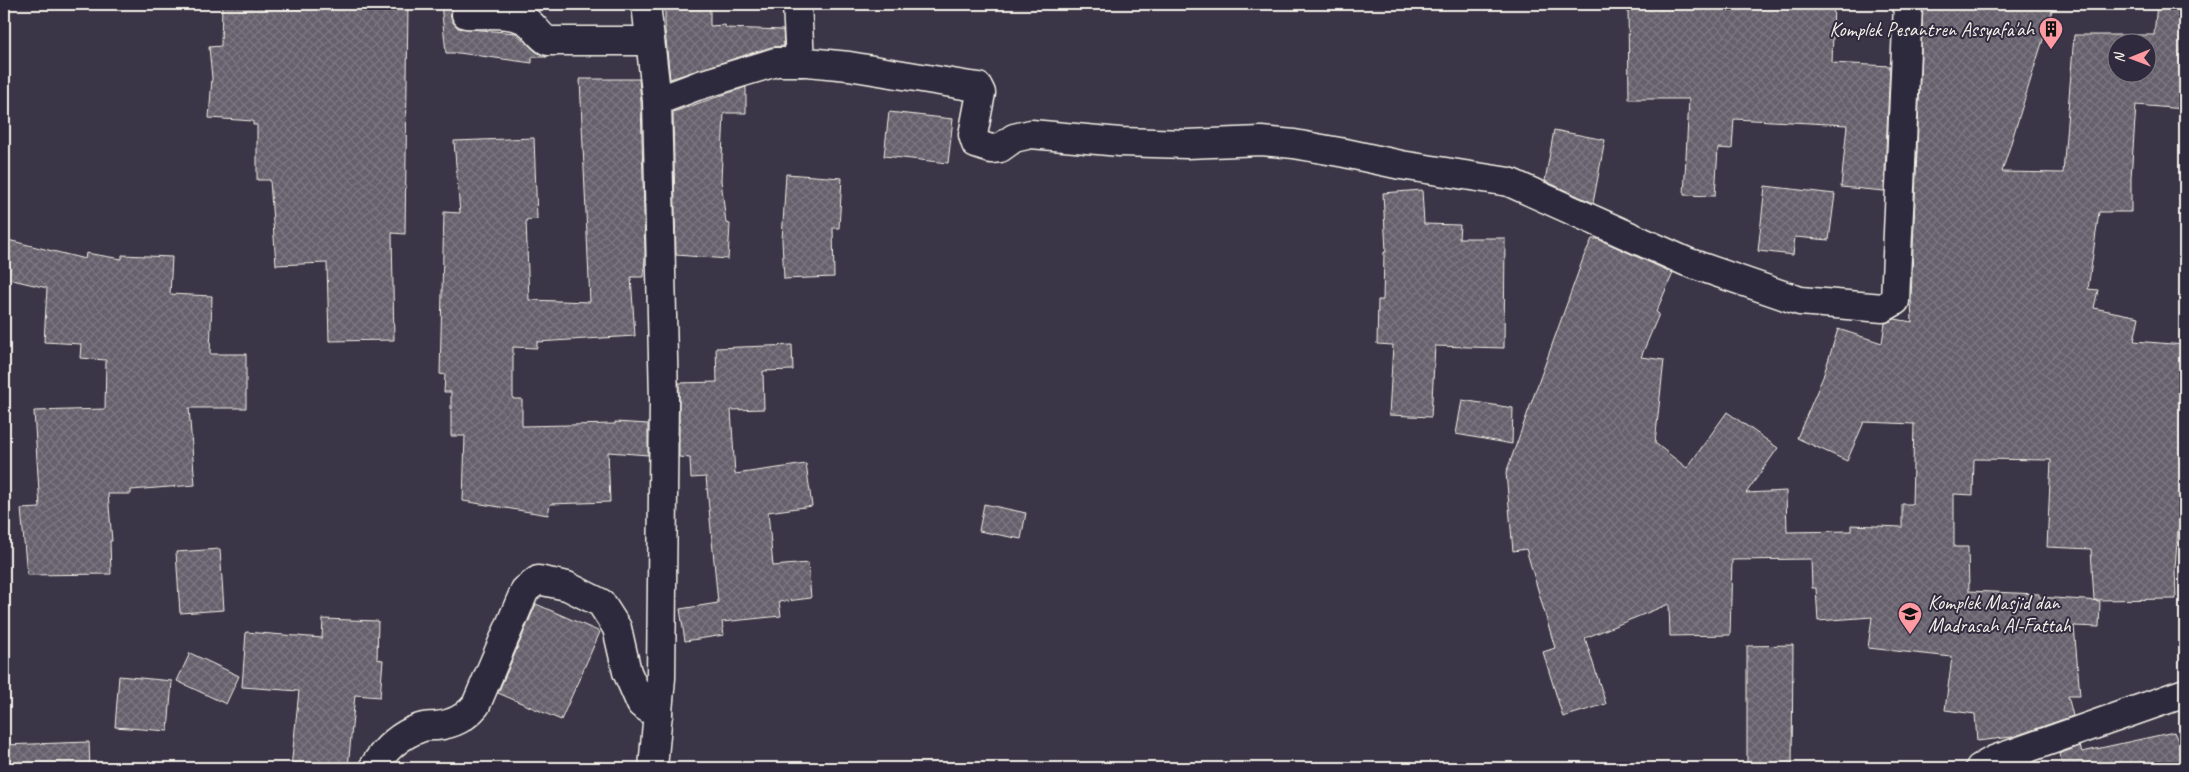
<svg xmlns="http://www.w3.org/2000/svg" width="2189" height="772" font-family="Caveat,sans-serif">
<defs>
<pattern id="building-cross-hatch" width="8" height="8" patternUnits="userSpaceOnUse" patternTransform="scale(1.25)"><rect width="8" height="8" fill="#65616c"/><path d="M0 0l8 8M0 8l8-8" fill="none" stroke="#7c7881"/></pattern>
</defs>
<rect width="100%" height="100%" fill="#3b3647"/>
<filter id="ink" filterUnits="userSpaceOnUse"><feTurbulence type="fractalNoise" baseFrequency=".02" numOctaves="2"/><feDisplacementMap in="SourceGraphic" scale="10" xChannelSelector="R" yChannelSelector="G"/><feConvolveMatrix kernelMatrix="1 2 1 2 8 2 1 2 1" color-interpolation-filters="sRGB"/></filter>
<g filter="url(#ink)">
<g fill="url(#building-cross-hatch)" stroke="#f4f1e8" fill-rule="evenodd">
<path d="M222 4H294V9L371 8V4H408L405 234 392 233 394 340 329 341 327 263 276 265 270 180H257V125H253V121L209 118 212 78 209 47 221 46Z"/>
<path d="M441 4H455L450 14 453 22 458 28 516 33 535 51 547 57H532V63L459 53H446Z"/>
<path d="M665 4H710V26L725 25 726 28 783 30 784 46 771 47 670 79 665 30Z"/>
<path d="M1628 4H1834L1832 63 1890 66 1884 191 1841 187 1847 125 1734 119 1732 149 1718 148 1715 196 1684 195 1689 99H1629Z"/>
<path d="M1923 4H2054L2002 172 2063 173 2074 35H2154L2157 4H2185L2184 109 2136 105 2131 178V212H2099L2088 289 2098 290 2094 308 2139 317 2134 341 2185 345V530L2178 529 2175 568 2176 599 2094 600 2091 549 2047 547 2051 460 1974 459 1973 495 1954 494V547H1968L1969 591 2039 594V597L2100 601 2099 627 2074 626 2080 696H2068L2073 716 2012 737 1977 741 1975 714 1945 710 1952 657 1868 648 1872 617 1818 621 1816 588H1812L1811 559 1732 560 1730 635 1670 636 1669 604 1585 638 1606 704 1563 717 1543 652 1555 648 1526 549 1513 551 1506 473 1584 256 1592 239H1598L1673 273 1656 312 1659 314 1641 357 1664 360 1655 443 1687 468 1727 412 1778 448 1746 493 1786 491 1787 532 1851 531V525L1902 527V504H1912L1914 424 1864 422 1847 461 1797 438 1823 377 1838 329 1882 343 1885 323 1895 319 1912 322 1911 299ZM2116 42H2146V72H2116Z"/>
<path d="M580 79H639L641 102 645 253 644 277H631L635 336 537 342V348L513 347V399H522V426L615 424V422L648 424V455L608 452 610 502 550 504 548 515 463 501 465 436H451V392H444L445 375 440 374 444 212 460 213 454 141 534 138 537 219 526 220 529 300 590 302Z"/>
<path d="M746 87V113H724L721 180 726 223 730 224 728 259 676 255 673 112Z"/>
<path d="M889 112 953 119 948 163 884 156Z"/>
<path d="M1554 130 1605 140 1593 203 1545 181Z"/>
<path d="M786 174 842 178 839 228H833L834 277 784 279 782 240Z"/>
<path d="M1765 186 1835 194 1829 240 1795 237 1793 255 1758 251Z"/>
<path d="M1422 190 1424 224 1460 225 1459 238H1505L1504 348 1435 346 1431 417 1389 415 1393 345 1377 344 1378 300H1383L1384 252H1386L1383 193Z"/>
<path d="M8 240 85 259 86 253 122 259V255L172 257 170 294 212 296 210 354H246V408H189L195 485 131 490V494H108L112 541H110L111 574 27 575 21 509 40 508 34 411 105 409 106 360 80 358 81 344 44 342 47 288 4 278V259Z"/>
<path d="M792 345 793 370 763 371 764 409 731 410 735 474 806 464 812 506 768 512 773 566 808 563 811 598 779 602 781 616 722 622 724 635 685 641 680 609 718 603 706 477 691 478 690 458 679 457V383L717 382 716 348Z"/>
<path d="M1462 400 1513 408 1512 444 1456 434Z"/>
<path d="M984 504 1026 513 1021 539 979 531Z"/>
<path d="M220 549 224 610 180 613 176 552Z"/>
<path d="M536 604 600 632 561 720 498 693Z"/>
<path d="M323 619 378 621 377 659 383 660 380 697 355 695 348 768H291L299 691 242 687 246 632 322 638Z"/>
<path d="M1793 645 1792 768H1747V646Z"/>
<path d="M190 653 239 676 226 704 177 681Z"/>
<path d="M119 676 172 681 168 731 115 727Z"/>
<path d="M2174 732 2185 757V768H2063L2059 754 2080 746 2082 752Z"/>
<path d="M89 742 90 768H4V745Z"/>
</g>
<g fill="none" stroke-linecap="round" stroke-linejoin="round">
<defs>
<g id="minor">
<path d="M646 4 657 101 664 400 661 678 653 768"/>
<path d="M797 4 800 62"/>
<path d="M466 14C484 15 513 11 528 22 536 28 539 36 548 41H649"/>
<path d="M657 101 697 86 776 62H807L849 66 970 86 978 87 981 93 973 135 976 144 991 149 1000 148 1014 138 1031 134 1120 142 1187 144 1261 141 1294 144 1345 153 1401 165 1509 182 1687 262 1800 301 1883 308 1895 301 1908 4"/>
<path d="M373 768C384 750 400 735 420 728 425 726 431 726 436 726 454 724 465 718 476 705L525 590 538 580 567 586 601 603 617 628 627 672 641 704 658 715"/>
<path d="M1980 768 1994 760 2185 693"/>
</g>
</defs>
<use href="#minor" stroke="#f4f1e8" stroke-width="31"/>
<use href="#minor" stroke="#2f2a3d" stroke-width="28"/>
</g>
</g>
<defs>
<symbol id="building-pin" viewBox="-11 -11 22 30"><path d="M0 17L-7.5 6A9.5 9.5 0 1 1 7.5 6Z" fill="#ff9aa2" stroke="#2f2a3d"/><path d="M-4-6H4V6H1V3H-1V6H-4ZM-2.5-4.3h1.7v1.8h-1.7ZM.8-4.3h1.7v1.8H.8ZM-2.5-1h1.7V.8h-1.7ZM.8-1h1.7V.8H.8Z" fill="#111"/></symbol>
<symbol id="school-pin" viewBox="-11 -11 22 30"><path d="M0 17L-7.5 6A9.5 9.5 0 1 1 7.5 6Z" fill="#ff9aa2" stroke="#2f2a3d"/><path d="M0-5L7-2L0 1L-7-2ZM-4 1L0 2.5L4 1V4Q0 6-4 4Z" fill="#111"/></symbol>
</defs>
<g fill-rule="evenodd">
<use href="#building-pin" x="2037" y="15" width="28" height="38"/>
<use href="#school-pin" x="1896" y="600" width="28" height="38"/>
</g>
<g text-anchor="middle" stroke-width="4" stroke-linejoin="round" paint-order="stroke">
<g font-size="20" fill="#f4f1e8" stroke="#2f2a3d" text-anchor="end">
<text x="2034" y="36">Komplek Pesantren Assyafa'ah</text>
<text x="1928" y="609" text-anchor="start">Komplek Masjid dan<tspan x="1928" dy="23">Madrasah Al-Fattah</tspan></text>
</g>
</g>
<rect width="2189" height="772" fill="none" stroke="#2f2a3d" stroke-width="20"/>
<rect x="10" y="10" width="2169" height="752" fill="none" stroke="#f4f1e8" stroke-width="2" filter="url(#ink)"/>
<g transform="translate(2132 58) rotate(269)"><circle r="24" fill="#2f2a3d" stroke="#7e7a81"/>
<path d="M0-4L9 19L0 12L-9 19Z" fill="#ff9aa2"/>
<text y="-8" font-size="14" font-weight="bold" text-anchor="middle" fill="#f4f1e8">N</text>
</g>
</svg>
